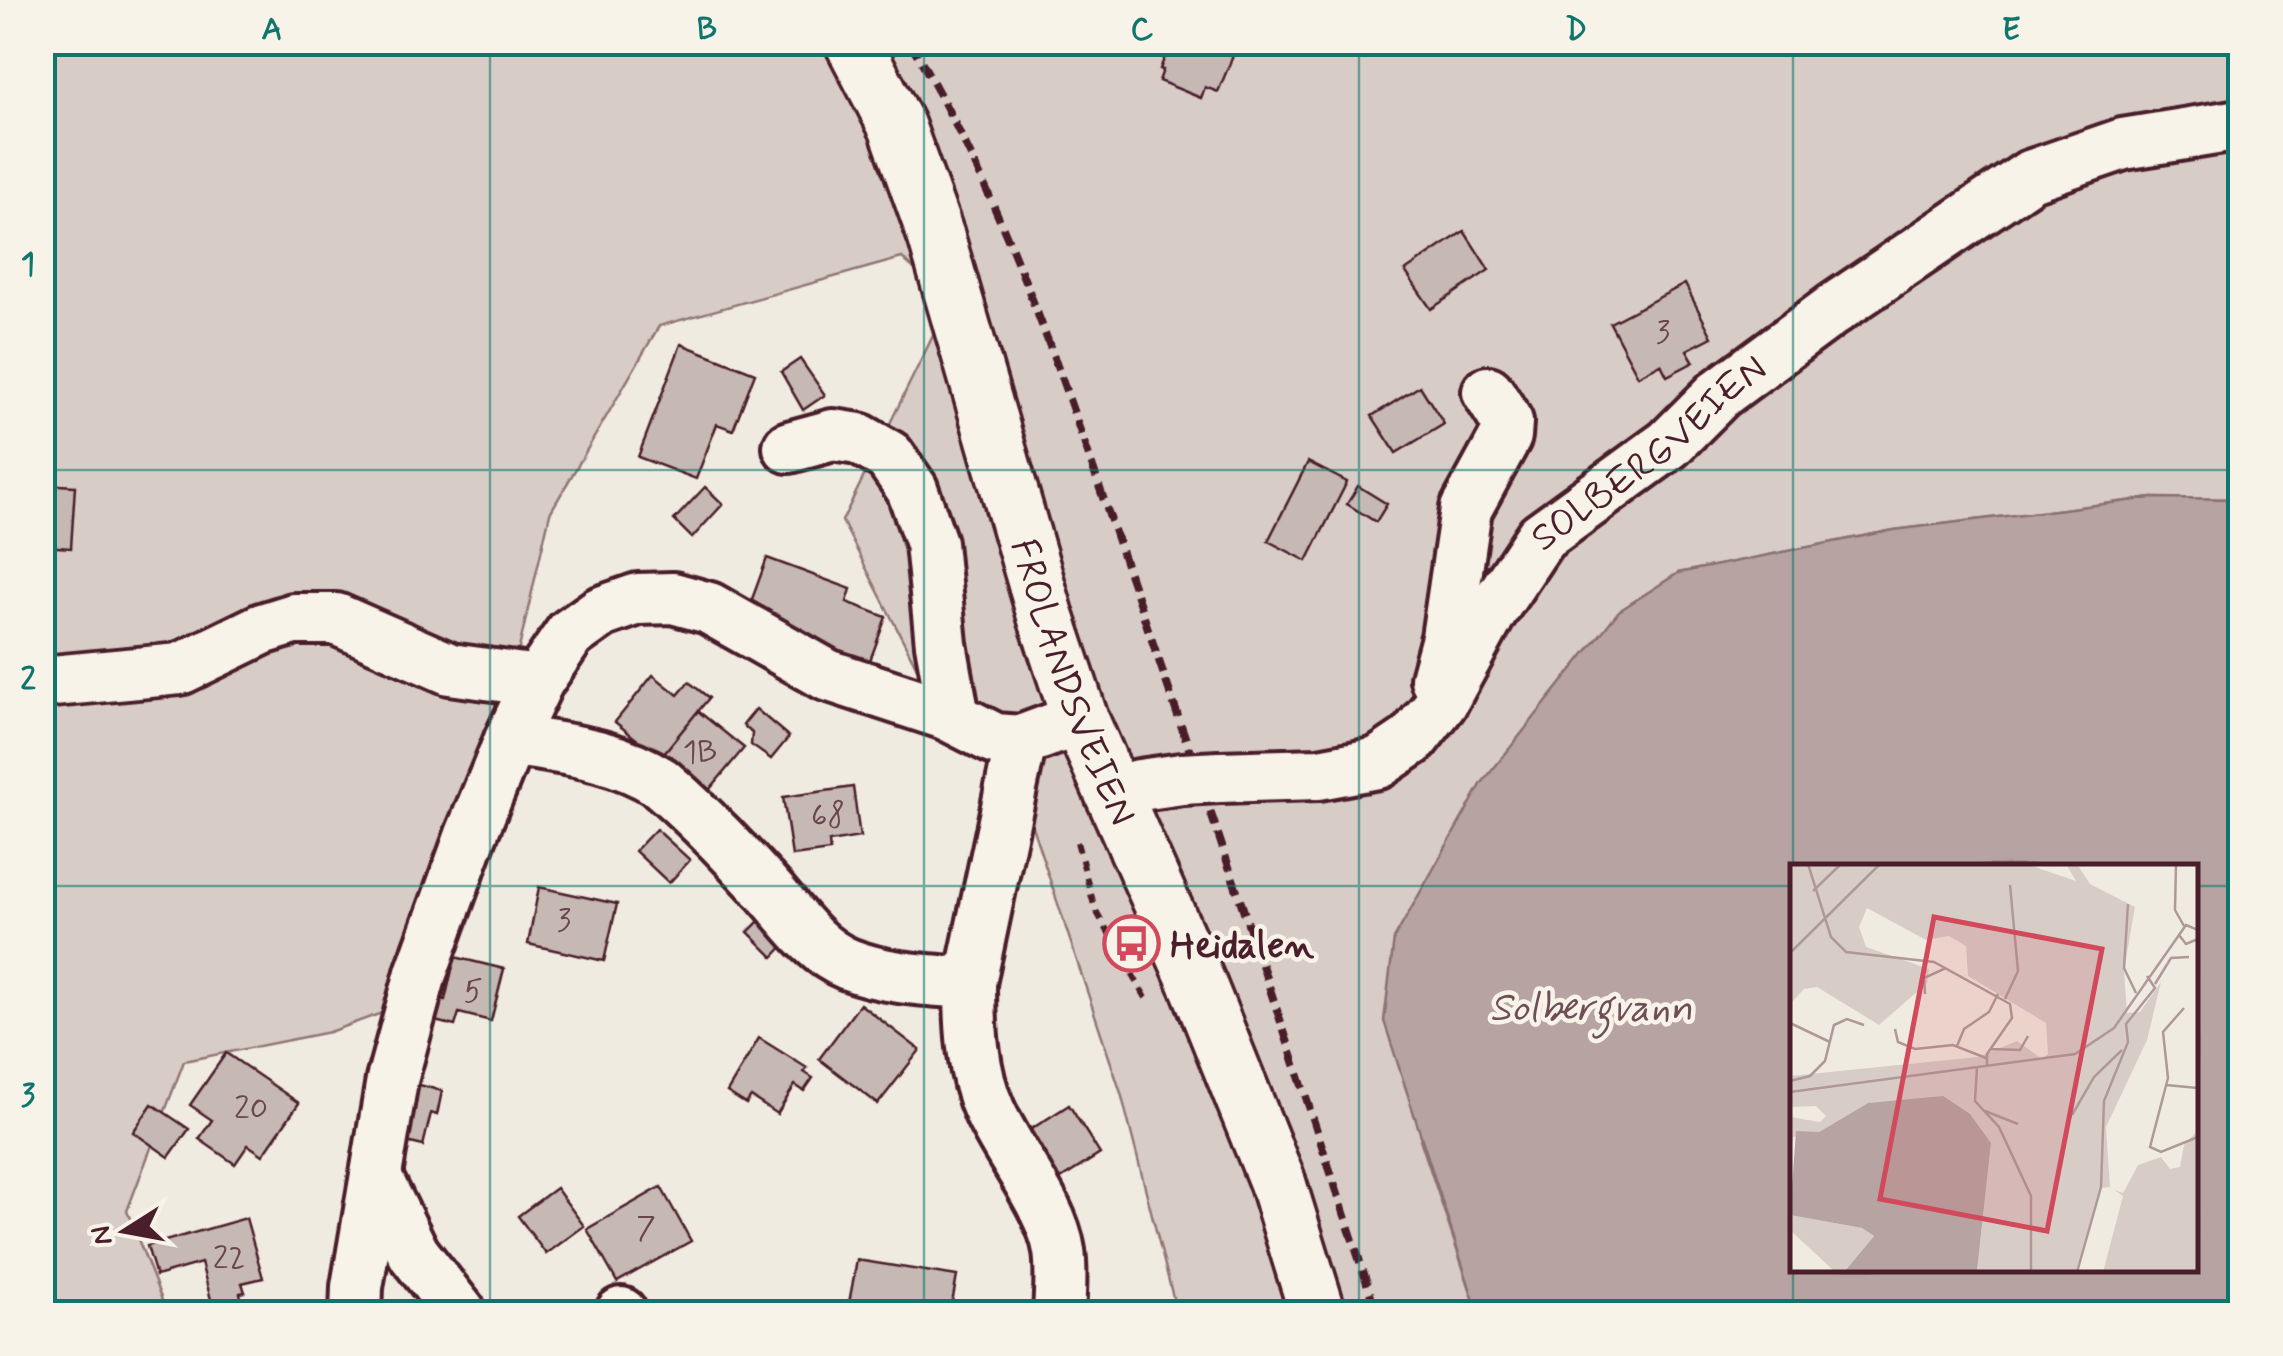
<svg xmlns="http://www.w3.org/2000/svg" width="2283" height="1356" font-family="Mynerve,sans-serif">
<rect width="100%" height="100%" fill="#f0ebe0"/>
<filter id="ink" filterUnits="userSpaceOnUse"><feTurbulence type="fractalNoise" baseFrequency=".01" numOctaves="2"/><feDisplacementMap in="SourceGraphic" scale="20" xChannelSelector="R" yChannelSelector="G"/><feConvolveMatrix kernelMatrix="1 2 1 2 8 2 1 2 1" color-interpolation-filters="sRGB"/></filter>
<g filter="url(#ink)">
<path fill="#d8cdc6" stroke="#917678" stroke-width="2.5" d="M42 43H2240V499L2152 498 1894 530 1678 573 1420 1139 1478 1313H1177L1121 1093 1024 802 928 689 842 521 950 301 902 258 659 326 550 513 493 762 410 1003 329 1032 184 1061 127 1211 167 1313H43Z"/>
<path fill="#b7a4a2" stroke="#8b6f72" stroke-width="2.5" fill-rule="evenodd" d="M2152 498 2240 499V1313H1478L1384 1021 1394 939 1482 783 1619 611 1678 573 1894 530ZM1793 866H2196V1268H1793Z"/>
<g fill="#c6b8b3" stroke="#4a1f2b" stroke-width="2.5">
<path d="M1171 42H1229L1237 46 1218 92 1205 87 1201 98 1159 81 1163 70 1160 69Z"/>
<path d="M1464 231 1489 270 1431 309 1405 271Z"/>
<path d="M1685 284 1712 337 1687 350 1694 362 1667 376 1661 364 1638 376 1610 323Z"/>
<path d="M681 344 755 373 733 430 717 424 696 479 638 457Z"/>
<path d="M800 359 825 395 803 410 781 372Z"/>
<path d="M1420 386 1444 424 1396 453 1372 416Z"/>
<path d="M1308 462 1347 482 1307 561 1268 541Z"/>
<path d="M42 484 75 486 71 548 42 546Z"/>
<path d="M1358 486 1387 504 1376 522 1347 504Z"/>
<path d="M705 487 723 504 692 538 674 520Z"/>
<path d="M767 558 851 589 847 602 886 617 868 666 748 610Z"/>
<path d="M653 675 678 695 689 682 709 698 660 758 615 722Z"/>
<path d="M756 709 789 737 771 759 751 745 752 733 743 725Z"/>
<path d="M698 711 744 748 705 795 660 758Z"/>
<path d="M853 787 860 837 829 842 830 851 792 856 783 797Z"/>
<path d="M656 829 690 860 669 883 635 851Z"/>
<path d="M539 887 617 904 604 961 528 944Z"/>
<path d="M764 916 788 941 773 957 748 932Z"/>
<path d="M455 957 504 969 491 1021 459 1013 455 1026 431 1020 436 997 445 1000Z"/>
<path d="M860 1004 920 1050 878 1104 819 1059Z"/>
<path d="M759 1038 807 1068 804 1072 813 1078 804 1091 795 1085 777 1114 751 1097 746 1104 727 1092Z"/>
<path d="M226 1053 299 1103 263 1155 248 1145 235 1164 199 1139 212 1120 190 1105Z"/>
<path d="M412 1083 442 1091 437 1115 431 1113 423 1146 398 1140Z"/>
<path d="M152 1104 189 1129 169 1157 133 1132Z"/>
<path d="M1069 1105 1100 1154 1053 1184 1022 1135Z"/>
<path d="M661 1187 691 1241 617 1282 587 1229Z"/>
<path d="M556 1188 584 1226 546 1254 518 1216Z"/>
<path d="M246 1218 263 1278 242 1283 245 1292 240 1293 245 1314H215L201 1263 156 1276 147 1246Z"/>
<path d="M857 1260 957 1276 950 1314H857V1310L848 1308Z"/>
<path d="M692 1302 710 1314H675Z"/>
</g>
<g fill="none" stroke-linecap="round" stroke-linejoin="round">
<defs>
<g id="minor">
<path d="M789 447 833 435 859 439 889 456 912 489 931 543 941 644 952 706 946 714"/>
<path d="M1436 679 1447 638 1466 509 1506 436 1507 422 1488 392"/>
<path d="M42 682 180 669 262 629 294 619H336L450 669 538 681"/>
<path d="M510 740C562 749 615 753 660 782 695 812 728 846 759 880 787 908 810 949 848 964 886 979 929 980 970 983"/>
<path d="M1021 741 970 983C970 1025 972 1073 990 1112 1009 1154 1053 1208 1059 1251 1062 1271 1060 1294 1059 1314"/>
<path id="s1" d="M1220 777 1319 774 1378 763 1412 740 1442 702 1491 612 1541 537 1669 444 1719 394 1834 309 2030 176 2123 144 2240 125"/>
<path d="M1111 794 1140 785 1182 779"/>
<path d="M377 1179 414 1254 461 1314"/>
<path d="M356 1314 357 1287 392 1080 421 973 471 835 510 740 538 681 570 634 601 612 638 599 673 598 709 608 827 675 946 714 995 739 1021 741 1080 719"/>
<path d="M621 1314V1313"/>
</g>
<g id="major">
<path id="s2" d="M853 42 897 127 936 236 1046 617 1080 719 1199 987 1277 1181 1318 1314"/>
</g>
</defs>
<use href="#minor" stroke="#4a1f2b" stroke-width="58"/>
<use href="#major" stroke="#4a1f2b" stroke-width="62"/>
<path stroke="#4a1f2b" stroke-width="6" stroke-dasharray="10 8" stroke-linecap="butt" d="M1077 842 1095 909 1146 998"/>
<use href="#minor" stroke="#f7f3e8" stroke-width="50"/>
<use href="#major" stroke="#f7f3e8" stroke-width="55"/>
<path stroke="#4a1f2b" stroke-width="8" stroke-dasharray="15 8" stroke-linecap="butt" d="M910 42C1011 211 1070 403 1134 588 1217 829 1298 1071 1377 1314"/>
<defs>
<path id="minor-bridge" d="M1182 779 1220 777"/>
</defs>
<use href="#minor-bridge" stroke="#4a1f2b" stroke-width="58" stroke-linecap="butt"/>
<use href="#minor-bridge" stroke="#f7f3e8" stroke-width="50"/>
</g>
</g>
<path fill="none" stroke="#0f766e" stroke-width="2.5" stroke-opacity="0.55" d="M490 42V1314M924 42V1314M1359 42V1314M1793 42V866M42 470H2240M42 886H1793M2196 886H2240M1793 1268V1314"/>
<defs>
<symbol id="bus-ring" viewBox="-11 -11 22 22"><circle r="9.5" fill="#f7f3e8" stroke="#d1495b" stroke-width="1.5"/><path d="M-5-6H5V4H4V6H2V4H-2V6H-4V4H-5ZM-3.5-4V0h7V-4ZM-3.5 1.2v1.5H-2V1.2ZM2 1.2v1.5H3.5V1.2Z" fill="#d1495b"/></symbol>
</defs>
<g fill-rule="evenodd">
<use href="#bus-ring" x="1100" y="912" width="63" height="63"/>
</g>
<g text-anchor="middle" stroke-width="9" stroke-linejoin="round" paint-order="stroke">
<g font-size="32" fill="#69454d">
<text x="1663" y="342">3</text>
<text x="700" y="762">1B</text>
<text x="828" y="825">68</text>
<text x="564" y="930">3</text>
<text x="473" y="1001">5</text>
<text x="251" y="1118">20</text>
<text x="646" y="1238">7</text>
<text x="229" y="1268">22</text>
</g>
<g font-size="38" fill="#4a1f2b" stroke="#f7f3e8">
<text dy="13" stroke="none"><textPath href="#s1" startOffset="578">SOLBERGVEIEN</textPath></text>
<text dy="13" stroke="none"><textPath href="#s2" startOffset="678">FROLANDSVEIEN</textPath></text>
</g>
<g font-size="38" font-weight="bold" fill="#4a1f2b" stroke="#f7f3e8" text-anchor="start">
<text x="1170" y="957">Heidalen</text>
</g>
<g font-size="40" font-style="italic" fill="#704e55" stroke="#f7f3e8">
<text x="1591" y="1020">Solbergvann</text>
</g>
</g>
<g transform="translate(1790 864)">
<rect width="408" height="408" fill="#f0ebe0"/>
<path d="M0 0H236L286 17 276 0H287L300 20 345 43 334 106 337 149 350 148 371 118 357 176 316 263 320 323 310 324 286 407H187L201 279 110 237 78 239 29 268 3 273 0 293V253L30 258 36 252 26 242 0 243V212L188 193 227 177 252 195 258 190 256 159 178 112 176 82 159 72 136 76 77 44 69 63 76 83 139 105 137 119 89 161 27 123 14 125 0 140ZM407 267V407L313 408 333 332 324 326 333 329 348 301 371 293 380 305 390 303 394 281ZM0 351 72 364 84 372 55 407H44L0 366Z" fill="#d8cdc6"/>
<path d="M153 232 180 250 201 279 187 407H55L84 372 72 364 0 351 6 267 29 268 78 239Z" fill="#b7a4a2"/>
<path fill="none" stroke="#ae9998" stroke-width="2.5" d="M18 0 41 73 56 88 144 98 220 140 222 154 197 190V201M386 0 385 46 394 62M23 27 51 0M338 40 334 104 346 129M408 66 396 61 389 71 396 80 408 75M0 89 90 0M365 120 381 94 399 93M135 130 134 114 156 104M215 135 228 107 220 21M394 144 373 168 378 214 360 283 371 288 408 273M0 159 40 178M105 165 108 178 125 185 163 181 196 194M167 182 174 165 199 148 208 130M201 185 230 186 238 172M187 203 185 237 209 263 241 332V408M0 217 20 212 35 197 44 161 57 155 74 161M376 221 408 224M0 228 285 190 324 164 389 71M195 247 228 260M282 251 304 213 332 186M287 408 311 323 314 237 338 178 336 160 365 124 357 112"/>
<path fill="#d1495b" fill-opacity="0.15" stroke="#d1495b" stroke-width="5" d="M144 53 312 85 257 367 90 335Z"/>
<rect width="408" height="408" fill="none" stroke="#4a1f2b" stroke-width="5"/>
</g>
<rect width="2283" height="1356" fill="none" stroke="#f7f3e8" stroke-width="110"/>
<g transform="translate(125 1231) rotate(259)" stroke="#f7f3e8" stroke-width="8" paint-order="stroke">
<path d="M0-8L18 38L0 25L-18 38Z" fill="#4a1f2b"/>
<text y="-15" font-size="28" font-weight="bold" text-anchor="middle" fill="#4a1f2b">N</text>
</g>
<rect x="55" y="55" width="2173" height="1246" fill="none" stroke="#0f766e" stroke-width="4"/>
<g font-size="32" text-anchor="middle" font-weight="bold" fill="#0f766e">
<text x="272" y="39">A</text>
<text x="707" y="39">B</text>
<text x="1142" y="39">C</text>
<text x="1576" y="39">D</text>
<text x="2011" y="39">E</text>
<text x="28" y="274">1</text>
<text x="28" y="689">2</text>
<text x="28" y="1105">3</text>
</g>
</svg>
